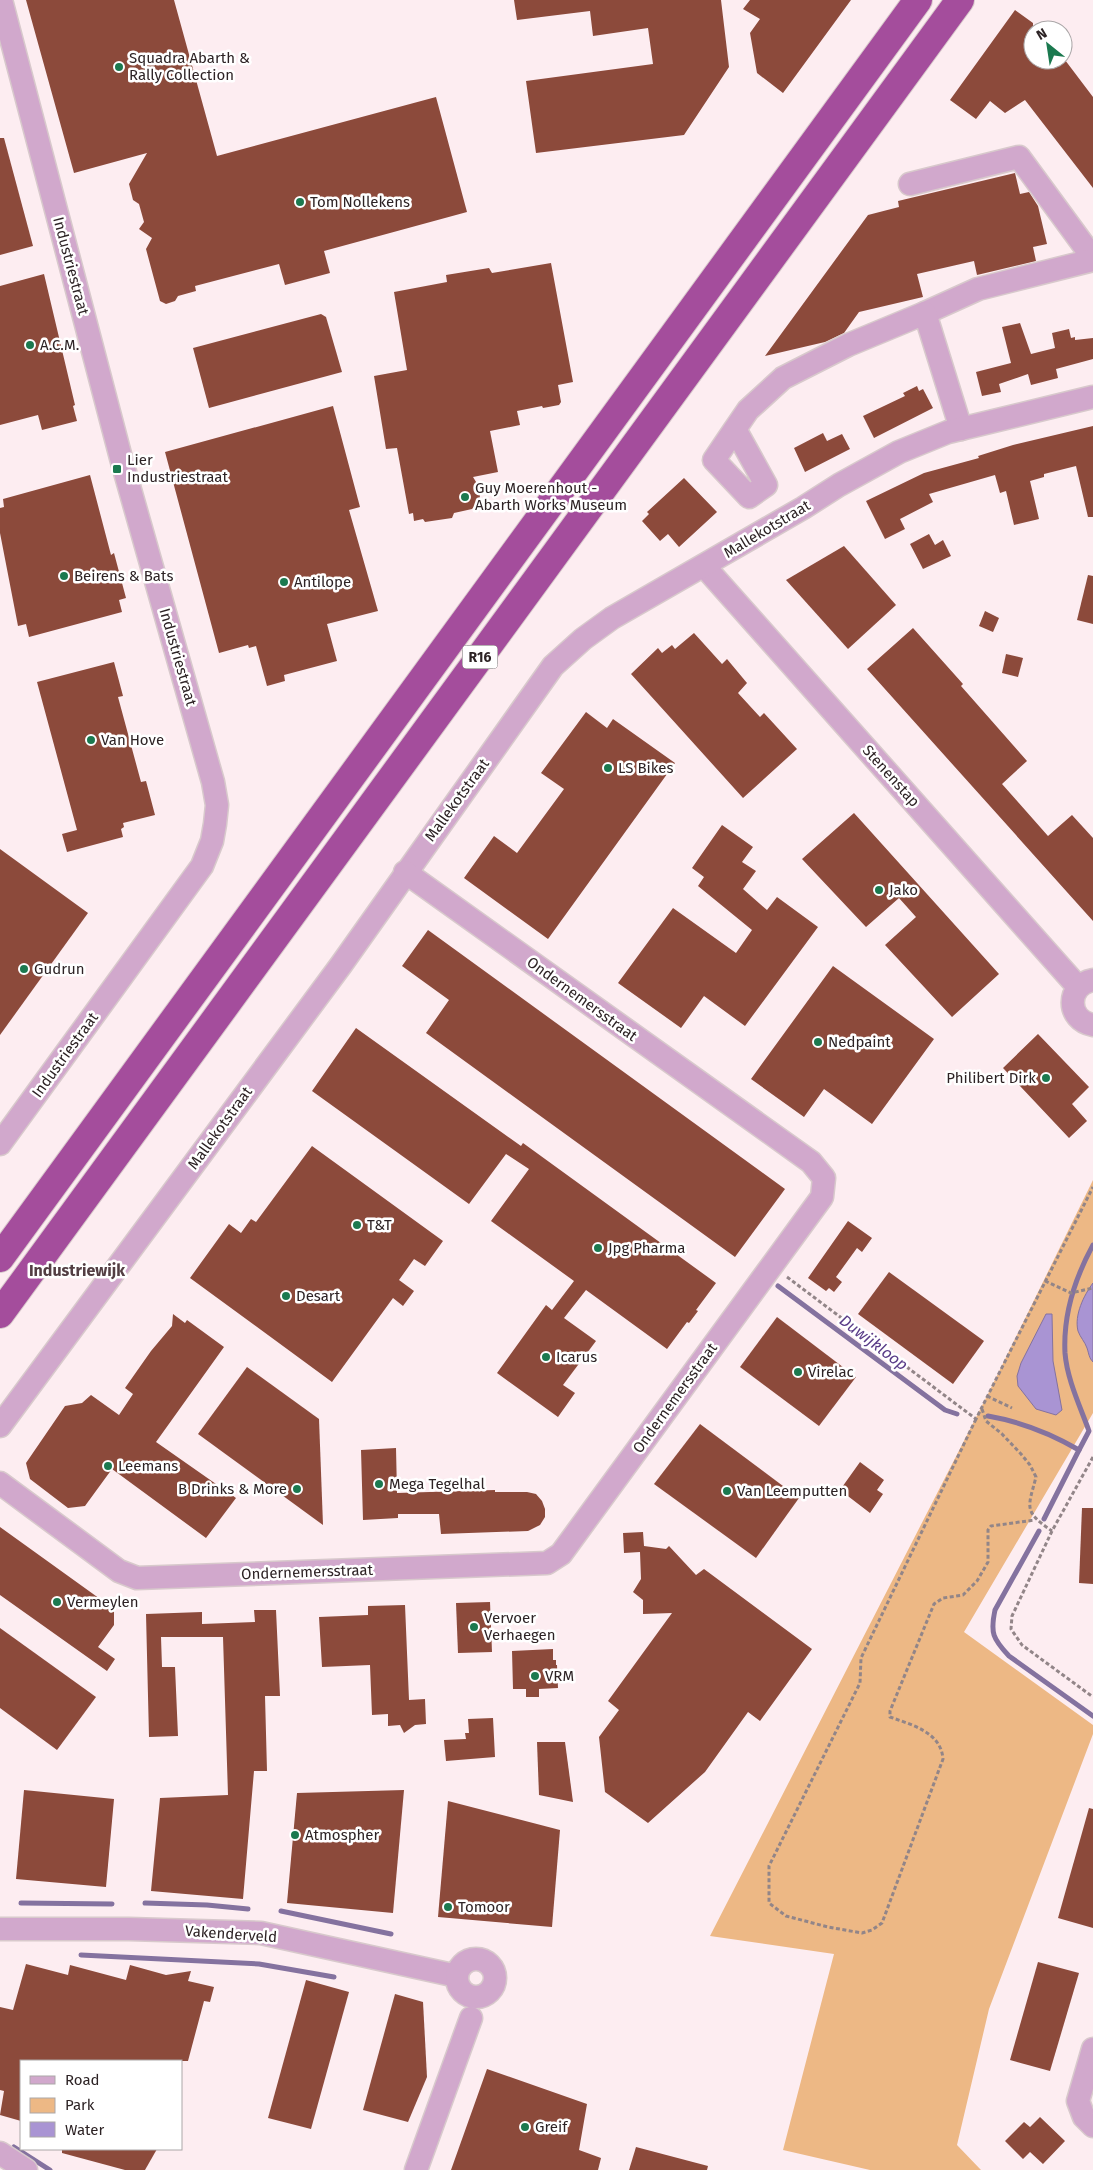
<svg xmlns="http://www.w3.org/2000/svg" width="1093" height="2170" font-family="'Fira Sans',sans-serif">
<rect width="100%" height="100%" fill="#fdedf1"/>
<path fill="#edb885" d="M1093 1180V1413L964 1632 1093 1725V1734L989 2009 957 2145 981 2170H870L783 2150 834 1954 710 1936 987 1396Z"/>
<g fill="#a994d3" stroke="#84729f">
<path d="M1093 1283V1362C1089 1358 1089 1354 1087 1348 1085 1342 1080 1337 1078 1331 1074 1315 1084 1295 1093 1283Z"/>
<path d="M1046 1314H1052L1053 1361 1062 1410 1056 1415 1036 1409 1018 1386 1017 1376 1021 1363Z"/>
</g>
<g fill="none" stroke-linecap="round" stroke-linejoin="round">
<g stroke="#84729f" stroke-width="5">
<path d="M778 1286 945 1410 957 1414"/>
<path d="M988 1416C1022 1422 1050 1433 1079 1450L1044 1519"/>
<path d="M1079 1450 1089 1431C1080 1406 1067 1379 1065 1353 1063 1314 1075 1278 1093 1245"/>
<path d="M1039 1531 995 1610C990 1633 993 1639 1009 1656L1093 1716"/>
<path d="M21 1903 112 1904"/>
<path d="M145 1903 207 1905 248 1909"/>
<path d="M281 1911 391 1934"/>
<path d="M81 1955 259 1964 334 1977"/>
<path d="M14 2147 50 2170"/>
</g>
</g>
<g fill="#8c4a3b">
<path d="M26 0H174L217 156 436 97 467 212 324 251 330 273 285 285 279 264 195 286 196 291 178 296 175 301 166 304 160 301 146 249 152 238 139 229 144 222 139 204 133 200 129 184 147 153 74 173Z"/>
<path d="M514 0H721L729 67 684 135 536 153 526 81 653 64 648 28 593 36 590 11 517 20Z"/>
<path d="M750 0H851L783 93 757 73 750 33 760 19 743 9Z"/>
<path d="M1015 10 1033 23V60H1065L1093 97V188L1025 100 1005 113 990 101 976 119 950 100Z"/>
<path d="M0 138H4L33 246 0 255Z"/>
<path d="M1015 173 1020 194 1029 192 1038 206 1047 244 1033 247 1036 261 977 275 974 261 917 274 923 297 859 312 844 333 825 342 765 356 868 215 899 207 898 201Z"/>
<path d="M551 263 573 382 558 385 561 402 559 405 543 408 542 406 517 411 520 425 490 431 498 472 473 477 481 490 479 501 472 509 454 513 452 518 425 522 423 519 414 521 413 513 409 514 397 448 386 449 374 376 407 370 394 292 447 282 446 275 489 268 492 273Z"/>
<path d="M44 274 75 405 73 406 77 421 42 430 38 415 0 425V286Z"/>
<path d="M321 314 326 317 342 372 209 408 193 348Z"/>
<path d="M1020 323 1031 354 1055 348 1052 333 1069 329 1071 338 1075 337V340L1093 338V359L1056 369 1058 378 1031 385 1028 374 999 384 1001 392 982 396 976 372 1011 363 1002 327Z"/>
<path d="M917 386 919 391 923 389 933 408 874 438 863 416 905 396 903 393Z"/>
<path d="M333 406 360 507 349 510 378 611 327 624 337 661 284 675 285 681 267 686 256 646 249 648 248 645 219 653 165 452Z"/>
<path d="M1093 426V517H1088L1076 466 1044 474V477L1030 481 1039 519 1014 525 1006 491 1000 493 995 475 929 494 933 502 900 519 905 529 885 539 866 501 924 473 979 458 978 456 1013 445Z"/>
<path d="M823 433 827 441 842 434 850 449 805 472 794 448Z"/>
<path d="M90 475 111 555 114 553 126 598 119 600 122 612 29 637 26 624 18 626 0 533V508L4 507 3 499Z"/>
<path d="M684 478 717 512 679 547 668 534 660 541 642 521 649 514 647 512Z"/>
<path d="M929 534 935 545 943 540 951 556 923 569 910 544Z"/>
<path d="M844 546 896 605 848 649 786 580Z"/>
<path d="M1088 575 1093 576V624L1077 620Z"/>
<path d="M985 611 999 618 993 632 979 626Z"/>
<path d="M913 628 963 684 961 686 1027 761 1002 784 1048 836 1072 815 1093 838V921L867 669Z"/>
<path d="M694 633 722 664 727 659 747 683 738 693 760 717 764 713 797 749 743 798 631 674 658 648 662 653 672 645 675 649Z"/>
<path d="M1006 654 1023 658 1018 677 1002 673Z"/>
<path d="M114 662 123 696 118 697 141 782 146 781 155 815 123 823 124 827 121 829 123 837 67 852 62 834 77 830 37 682Z"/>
<path d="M586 712 607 728 613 719 675 763 548 939 464 878 494 836 517 853 564 789 541 773Z"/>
<path d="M854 813 999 974 952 1017 885 945 916 917 899 898 866 927 802 859Z"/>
<path d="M722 825 753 847 742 862 756 871 743 889 767 910 777 897 818 927 745 1026 704 996 681 1028 618 983 673 908 736 953 752 930 698 886 704 877 692 868Z"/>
<path d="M0 849 88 913 0 1035Z"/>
<path d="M428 930 785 1189 735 1257 426 1033 449 1000 402 966Z"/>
<path d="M833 966 934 1039 872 1124 824 1089 804 1117 751 1079Z"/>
<path d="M356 1028 521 1146 523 1143 716 1283 696 1310 698 1311 689 1323 687 1322 667 1349 586 1290 564 1318 596 1341 563 1385 575 1393 558 1417 497 1373 546 1305 552 1310 574 1281 491 1221 529 1169 506 1154 469 1204 312 1091Z"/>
<path d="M1038 1034 1089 1087 1072 1104 1087 1121 1069 1138 1003 1068Z"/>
<path d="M312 1146 443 1241 425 1266 414 1259 399 1280 414 1291 403 1306 393 1298 332 1382 190 1278 229 1224 241 1233 251 1219 256 1222Z"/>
<path d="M848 1221 872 1238 862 1252 857 1248 836 1277 842 1282 834 1292 829 1288 826 1291 808 1278Z"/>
<path d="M889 1272 984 1341 953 1384 858 1314Z"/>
<path d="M173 1314 185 1323 187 1320 224 1347 156 1442 236 1498 206 1538 112 1469 85 1506 68 1508 30 1479 26 1463 65 1406 82 1403 91 1395 119 1415 133 1394 125 1388 151 1351 172 1326Z"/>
<path d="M777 1317 856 1377 819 1426 740 1367Z"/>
<path d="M247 1367 319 1419 323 1525 198 1434Z"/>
<path d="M700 1424 799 1498 756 1558 654 1484Z"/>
<path d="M396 1448 397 1493 495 1490V1492H527L536 1494 542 1501 545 1509V1517L540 1525 528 1531 441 1534 439 1514H398V1518L363 1520 361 1450Z"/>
<path d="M860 1462 884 1480 877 1490 883 1494 870 1513 840 1490Z"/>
<path d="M1082 1508H1093V1584L1079 1583Z"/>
<path d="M0 1527 114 1609V1625L98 1647 115 1659 107 1671 0 1595Z"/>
<path d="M643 1532 644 1546 666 1549 669 1546 696 1575 704 1569 812 1649 760 1721 748 1712 705 1772 648 1823 605 1792 599 1737 619 1710 608 1701 672 1613 643 1614V1600L633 1592 641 1579 640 1552 624 1553 623 1533Z"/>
<path d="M490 1602 492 1652 458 1653 456 1603Z"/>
<path d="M405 1605 409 1700 425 1699 426 1724 415 1725 404 1733 400 1725 388 1726V1714L372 1715 370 1665 322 1667 319 1617 368 1615V1606Z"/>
<path d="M254 1610H276L280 1696H265L267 1771H254L243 1899 151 1891 160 1798 228 1795 223 1637H161L162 1667H175L178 1736 149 1737 146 1614 202 1612V1624L255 1622Z"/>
<path d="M0 1628 96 1697 57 1750 0 1708Z"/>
<path d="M553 1649V1660H556V1665H557L558 1688 539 1689V1697H526V1689H513L512 1651Z"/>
<path d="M493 1718 495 1757 446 1761 444 1740 466 1739 465 1733H469L468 1719Z"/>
<path d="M537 1742H565L573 1802 539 1795Z"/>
<path d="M24 1790 114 1799 106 1887 16 1879Z"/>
<path d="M404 1790 393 1913 287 1903 297 1793Z"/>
<path d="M448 1801 560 1830 552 1927 438 1917Z"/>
<path d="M1089 1808 1093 1809V1928L1058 1918Z"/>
<path d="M1038 1962 1079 1973 1050 2071 1010 2060Z"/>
<path d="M26 1964 68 1975 70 1965 126 1980 130 1965 166 1975 191 1971 188 1981 214 1987 210 2002 204 2001 188 2061H21V2121L0 2115 4 2091 0 2090V2007L13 2010Z"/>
<path d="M306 1980 349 1992 311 2129 268 2118Z"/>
<path d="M395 1994 423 2002 427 2077 408 2122 363 2110Z"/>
<path d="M487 2069 587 2104 579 2150 601 2158 598 2170H451Z"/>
<path d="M1040 2117 1065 2141 1043 2164 1030 2152 1023 2159 1005 2141 1024 2122 1030 2127Z"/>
<path d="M636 2147 708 2166 707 2170H629Z"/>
<path d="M62 2149H157L145 2170H125L62 2153Z"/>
</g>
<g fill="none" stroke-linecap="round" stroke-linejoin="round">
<defs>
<g id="minor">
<path d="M910 184 1019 157 1093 258"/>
<path d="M925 313 978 289 1093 260"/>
<path d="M735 429 714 460 749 497 766 485 735 429 748 410 783 378 848 345 925 313 961 429"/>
<path d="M704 566 1078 987"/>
<path d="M1093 980C1066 985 1066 1020 1093 1025"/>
<path d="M0 1144 202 866 212 841 215 824 217 805 213 782 121 458 1 0"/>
<path d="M0 1426 341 965 553 666 583 639 612 618 803 508 839 485 899 452 948 432 1093 397"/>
<path d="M0 1483 119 1571 137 1578 547 1563 561 1554 822 1197 824 1178 811 1162 405 872"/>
<path d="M0 1929H129L261 1933 457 1976"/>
<circle cx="476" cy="1978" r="19"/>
<path d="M1093 2049 1078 2101 1084 2117 1093 2126"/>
<path d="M0 2153 26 2170"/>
<path d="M416 2170 471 2018"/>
</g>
<g id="highway">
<path d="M0 1258 918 0"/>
<path d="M0 1314 960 0"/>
</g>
</defs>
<use href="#minor" stroke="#d8c9cc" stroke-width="25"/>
<use href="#highway" stroke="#d8c9cc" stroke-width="30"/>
<g stroke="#928588" stroke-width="3" stroke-dasharray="4 2.5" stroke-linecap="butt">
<path d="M787 1277 976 1419 1093 1187"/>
<path d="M1045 1281 1071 1293 1093 1288"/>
<path d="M987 1396 1012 1408"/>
<path d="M982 1409 986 1421 1002 1434 1021 1454 1030 1465 1036 1477C1028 1508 1023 1511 1052 1531"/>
<path d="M976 1419 861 1658 860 1683 769 1866V1903L786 1916 828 1927 862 1933 872 1930 882 1923 943 1759C941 1732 912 1725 890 1717V1711L934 1604 943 1598 963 1595 977 1581 988 1562V1530L991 1526 1035 1520"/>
<path d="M1093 1457 1052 1531 1012 1616 1011 1629 1022 1645 1093 1697"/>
</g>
<use href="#minor" stroke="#d1a8cc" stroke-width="22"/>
<use href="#highway" stroke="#a44d9c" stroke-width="28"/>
</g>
<g fill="#1b794f" stroke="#fff" stroke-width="2">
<circle cx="119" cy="67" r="5"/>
<circle cx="300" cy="202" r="5"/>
<circle cx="30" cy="345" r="5"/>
<rect x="112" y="464" width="10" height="10" rx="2.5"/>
<circle cx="465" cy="497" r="5"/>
<circle cx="64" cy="576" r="5"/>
<circle cx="284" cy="582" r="5"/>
<circle cx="91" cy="740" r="5"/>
<circle cx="608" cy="768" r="5"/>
<circle cx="879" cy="890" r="5"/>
<circle cx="24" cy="969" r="5"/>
<circle cx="818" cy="1042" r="5"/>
<circle cx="1046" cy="1078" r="5"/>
<circle cx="357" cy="1225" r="5"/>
<circle cx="598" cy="1248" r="5"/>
<circle cx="286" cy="1296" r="5"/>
<circle cx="546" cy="1357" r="5"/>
<circle cx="798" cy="1372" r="5"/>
<circle cx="108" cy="1466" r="5"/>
<circle cx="379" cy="1484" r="5"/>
<circle cx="297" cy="1489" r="5"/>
<circle cx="727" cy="1491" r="5"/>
<circle cx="57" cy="1602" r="5"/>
<circle cx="474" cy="1627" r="5"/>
<circle cx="535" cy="1676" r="5"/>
<circle cx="295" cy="1835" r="5"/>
<circle cx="448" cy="1907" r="5"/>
<circle cx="525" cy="2127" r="5"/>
</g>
<g text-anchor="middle" stroke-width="5" stroke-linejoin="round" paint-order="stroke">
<rect fill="#fff" stroke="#6c6566" stroke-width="1" x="462.5" y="645.5" width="35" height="23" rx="4"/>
<g font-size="14" font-weight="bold" fill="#2d2325">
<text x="480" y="662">R16</text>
</g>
<g font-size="15" fill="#2d2325" stroke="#fff" text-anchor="start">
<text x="129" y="63">Squadra Abarth &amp;<tspan x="129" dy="17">Rally Collection</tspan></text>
<text x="310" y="207">Tom Nollekens</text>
<text x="40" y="350">A.C.M.</text>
<text x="127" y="465">Lier<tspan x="127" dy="17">Industriestraat</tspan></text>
<text x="475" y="493">Guy Moerenhout -<tspan x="475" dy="17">Abarth Works Museum</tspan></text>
<text x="74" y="581">Beirens &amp; Bats</text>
<text x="294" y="587">Antilope</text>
<text x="101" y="745">Van Hove</text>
<text x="618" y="773">LS Bikes</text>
<text x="889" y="895">Jako</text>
<text x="34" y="974">Gudrun</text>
<text x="828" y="1047">Nedpaint</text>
<text x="1036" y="1083" text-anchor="end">Philibert Dirk</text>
<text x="367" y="1230">T&amp;T</text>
<text x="608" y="1253">Jpg Pharma</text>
<text x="296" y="1301">Desart</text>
<text x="556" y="1362">Icarus</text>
<text x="808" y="1377">Virelac</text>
<text x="118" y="1471">Leemans</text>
<text x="389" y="1489">Mega Tegelhal</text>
<text x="287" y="1494" text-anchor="end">B Drinks &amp; More</text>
<text x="737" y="1496">Van Leemputten</text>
<text x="67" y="1607">Vermeylen</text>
<text x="484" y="1623">Vervoer<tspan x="484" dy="17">Verhaegen</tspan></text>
<text x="545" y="1681">VRM</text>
<text x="305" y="1840">Atmospher</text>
<text x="458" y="1912">Tomoor</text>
<text x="535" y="2132">Greif</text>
</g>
<g font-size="15" fill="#2d2325" stroke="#fff">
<text transform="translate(71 266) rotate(75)" y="5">Industriestraat</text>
<text transform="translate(767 529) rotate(-31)" y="5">Mallekotstraat</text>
<text transform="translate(178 657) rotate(74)" y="5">Industriestraat</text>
<text transform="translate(891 776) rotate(48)" y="5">Stenenstap</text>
<text transform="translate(457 800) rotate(-54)" y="5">Mallekotstraat</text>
<text transform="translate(582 999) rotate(36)" y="5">Ondernemersstraat</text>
<text transform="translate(65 1055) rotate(-54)" y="5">Industriestraat</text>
<text transform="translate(220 1128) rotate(-54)" y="5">Mallekotstraat</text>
<text transform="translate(675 1398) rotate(-54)" y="5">Ondernemersstraat</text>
<text transform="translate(307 1572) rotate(-2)" y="5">Ondernemersstraat</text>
<text transform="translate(231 1934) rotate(4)" y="5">Vakenderveld</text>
</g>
<g font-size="16" font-weight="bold" fill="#533e43" stroke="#fff">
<text x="77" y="1276">Industriewijk</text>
</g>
<g font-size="16" font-style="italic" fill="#5a3c88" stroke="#fff">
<text transform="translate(874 1342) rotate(37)" y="6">Duwijkloop</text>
</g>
</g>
<rect x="20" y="2060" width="162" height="90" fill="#ffffff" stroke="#aba7a8"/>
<rect x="30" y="2076" width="25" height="8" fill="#d1a8cc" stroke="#aba7a8"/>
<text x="65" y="2085" font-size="15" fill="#2d2325">Road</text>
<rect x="30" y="2098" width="25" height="15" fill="#edb885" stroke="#aba7a8"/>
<text x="65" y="2110" font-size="15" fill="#2d2325">Park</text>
<rect x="30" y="2122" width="25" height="15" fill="#a994d3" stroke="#aba7a8"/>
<text x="65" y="2135" font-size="15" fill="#2d2325">Water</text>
<g transform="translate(1048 45) rotate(330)"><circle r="24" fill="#ffffff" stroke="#aba7a8"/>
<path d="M0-4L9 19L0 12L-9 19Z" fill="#1b794f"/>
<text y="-8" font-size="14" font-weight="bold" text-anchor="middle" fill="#2d2325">N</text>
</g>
</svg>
